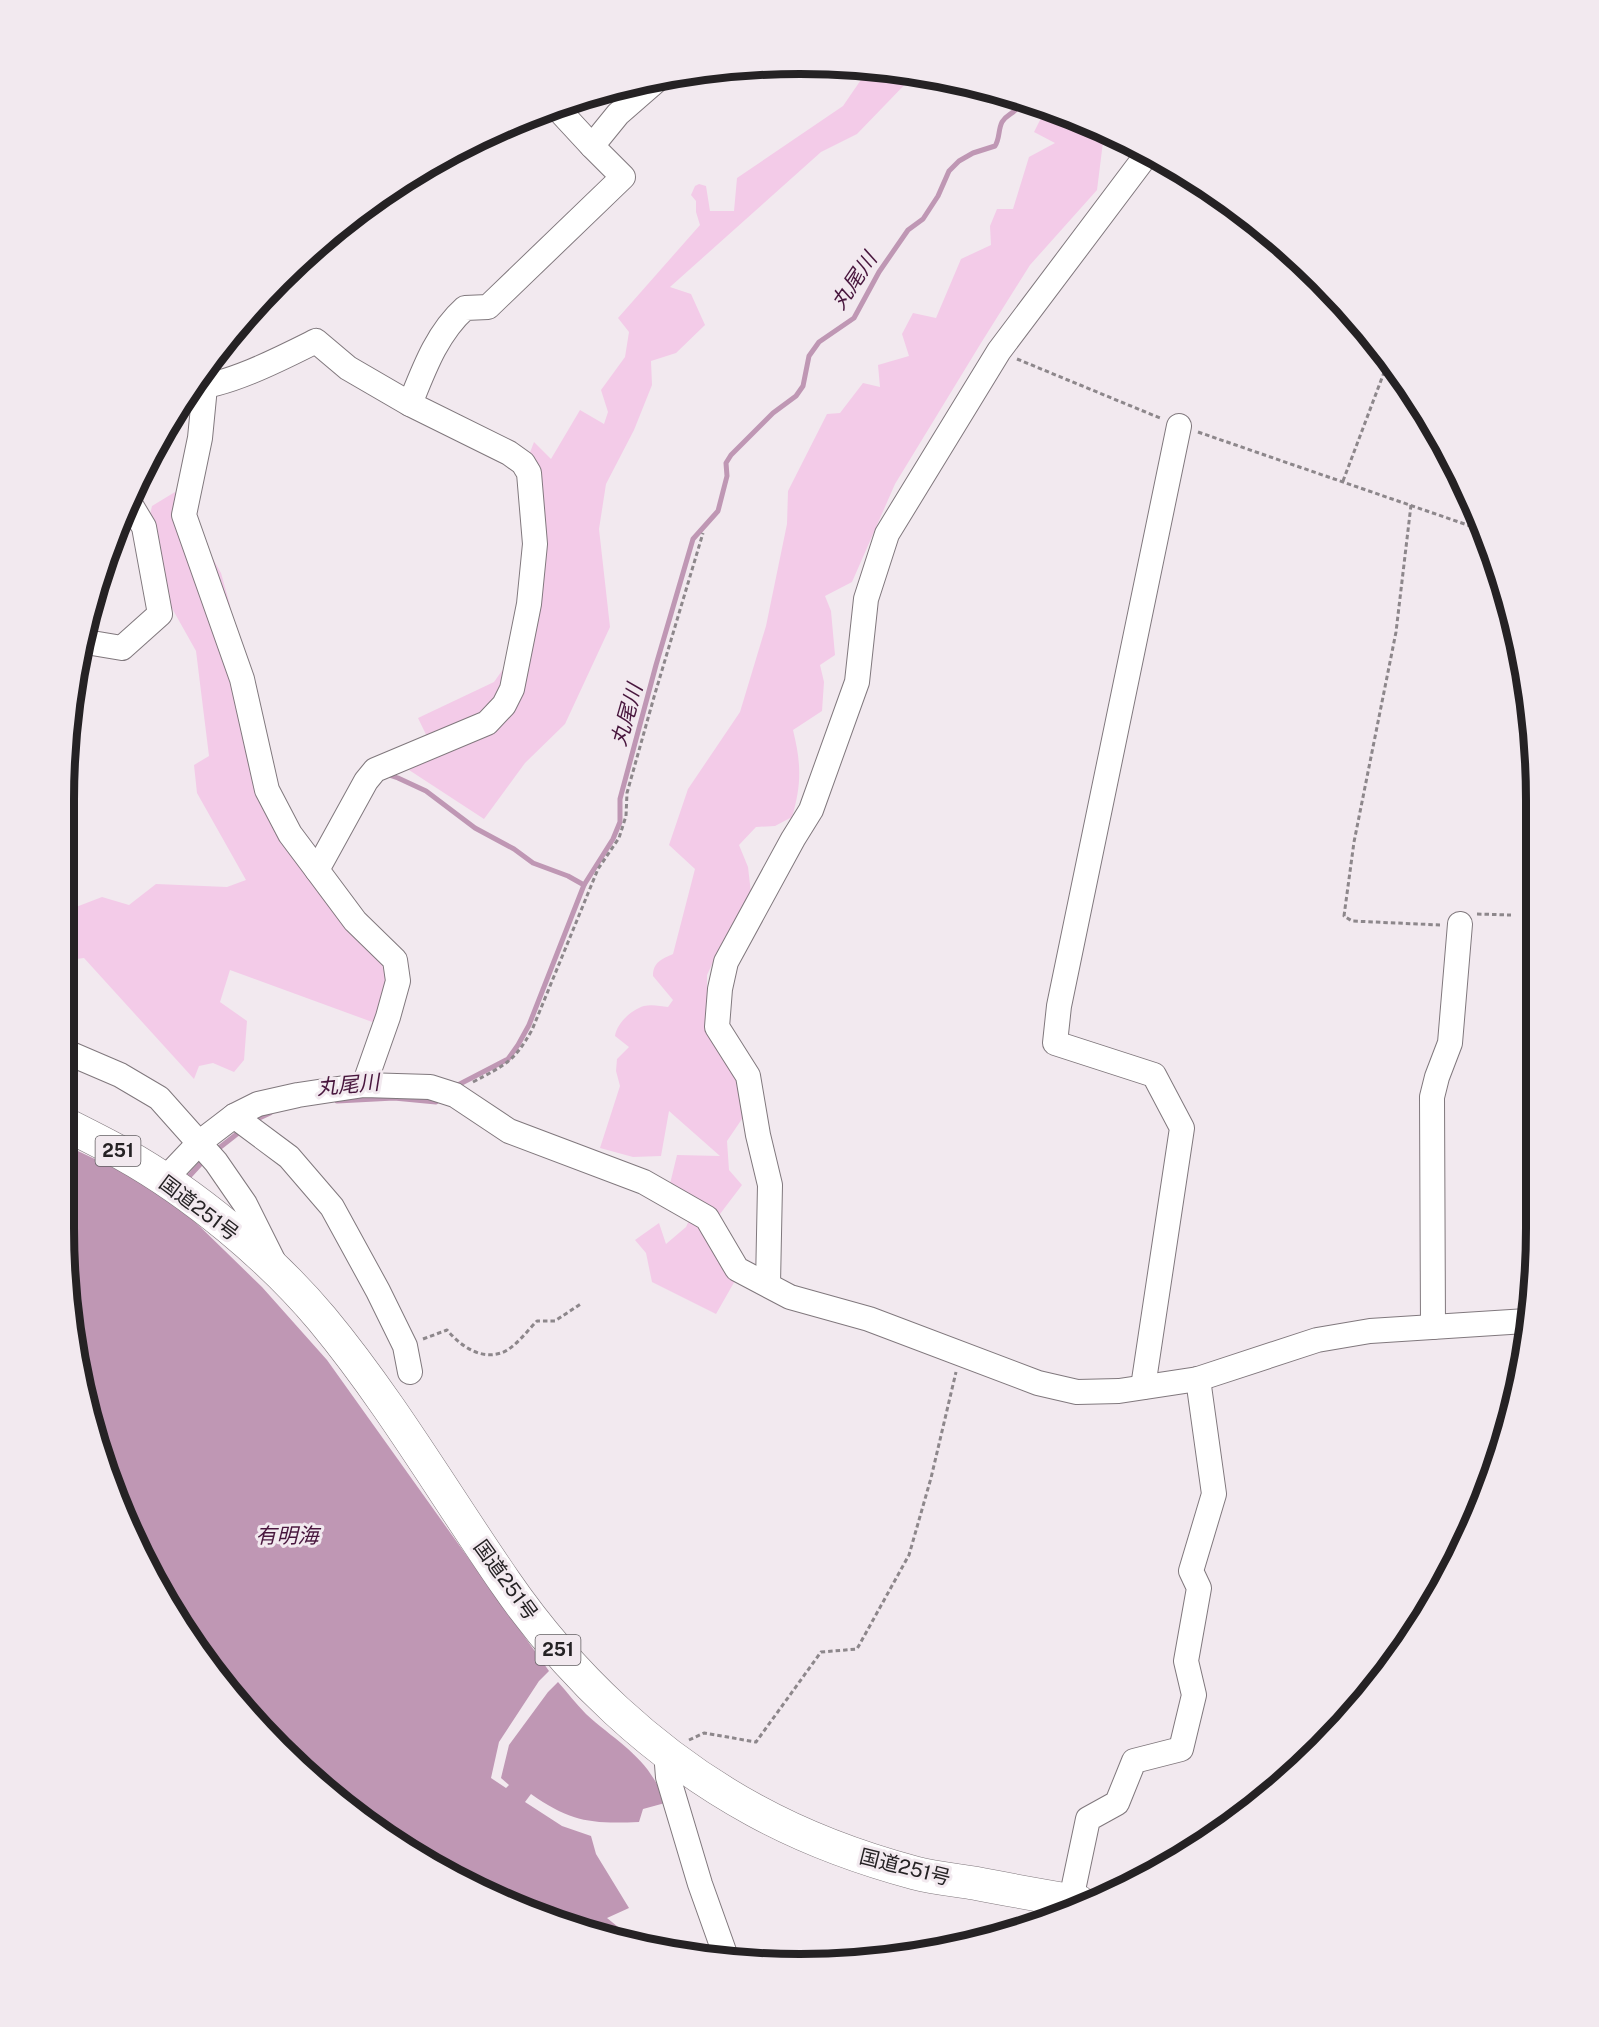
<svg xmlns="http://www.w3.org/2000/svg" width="1599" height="2027" font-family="'Public Sans','Noto Sans JP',sans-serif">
<rect width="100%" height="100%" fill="#f2e9ef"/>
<g fill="#f3cbe8">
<path d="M869 68 914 75 857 134 821 152 670 287 691 294 705 325 676 353 651 361 652 385 634 430 606 484 599 529 610 627 565 724 525 763 484 819 409 770 435 753 418 718 494 682 527 635 529 455 534 442 551 459 580 410 604 424 608 412 601 390 625 357 629 332 618 318 700 225 696 212V201L691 195 695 186 699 184 706 186 710 211H734L737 178 843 106Z"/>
<path d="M1050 111 1092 126 1103 142 1097 190 1030 265 981 343 895 484 852 582 825 596 831 611 835 655 820 665 824 682 822 711 793 730C801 763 802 783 792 817L775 826 756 827 739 845 748 867 751 893 745 908 725 937 707 975V1027L743 1082 744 1116 727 1141 729 1170 742 1185 720 1214 715 1247 736 1279 716 1314 652 1282 646 1253 635 1240 659 1223 666 1244 686 1227 698 1201 669 1188 677 1155 720 1156 669 1111 661 1156 633 1157 600 1148 620 1086 616 1071 617 1059 629 1047 615 1036C617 1023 631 1010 644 1006 651 1004 661 1006 668 1007L673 1000 653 976C653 962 662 959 673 954L695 869 669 845 688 789 740 712 766 626 787 524 788 491 827 414 840 413 863 383 880 387 878 365 909 356 902 334 913 313 936 318 961 259 991 245 990 226 997 209H1013L1029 157 1055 143 1034 132 1041 118Z"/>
<path d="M175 492 221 573 230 605 238 679 260 794 380 957 386 978 375 1023 230 970 220 1002 247 1021 244 1060 234 1072 213 1063 199 1066 194 1079 84 958 69 960 64 955V896L76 907 102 897 129 905 156 884 227 887 246 880 197 793 194 765 209 756 196 651 141 553 152 506Z"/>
</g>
<path fill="#bf97b4" d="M63 1144 135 1178 187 1214 262 1287 327 1360 549 1671 539 1681 499 1742 491 1778 506 1788 509 1785 501 1778 509 1745 548 1692 558 1682C568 1693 576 1704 586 1714 619 1744 650 1758 665 1803L643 1809 639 1822C591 1824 571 1822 531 1794L525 1802 562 1826 591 1836 596 1854 629 1908 607 1918 628 1935 661 1942 662 1946 609 1939 432 1865 279 1749 162 1596 88 1418 63 1228Z"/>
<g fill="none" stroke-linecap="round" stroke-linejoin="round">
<g stroke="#bf97b4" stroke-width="5">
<path d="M386 774 398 778 426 791 475 828 514 849 533 863 568 876 584 885"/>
<path d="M454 1087 508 1059 518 1045 529 1025 584 885 613 839 620 822V799L656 665 693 539 718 511 727 476 726 463 731 455 773 413 796 396 803 386 809 356 819 342 854 318 879 272 908 230 923 219 938 196 949 171 959 161 973 153 995 146C1000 138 998 130 1002 122 1008 112 1017 115 1020 100"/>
<path d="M337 1101 394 1098 436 1102 440 1098"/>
<path d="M251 1122 270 1113"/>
<path d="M214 1152 242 1130"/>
<path d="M184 1182 204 1160"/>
</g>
<defs>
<g id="minor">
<path d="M555 106 592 146"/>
<path d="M205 387 200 438 184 515 242 679 267 790 290 834 317 870"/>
<path d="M190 388C228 386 282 358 316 341L348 368 410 404"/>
<path d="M86 642 122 648 160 614 144 527 129 502"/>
<path d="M64 1051 120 1075 159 1098 216 1162 245 1204 273 1260"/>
<path d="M364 1085 388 1017 398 981 395 960 355 921 317 870 366 781 375 770 487 723 504 705 512 689 529 604 535 544 529 473 523 463 509 453 410 404C424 369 437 333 465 308L488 307 623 177 592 146 618 114 657 80"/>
<path d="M234 1116 289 1157 332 1207 378 1291 405 1346 410 1372"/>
<path d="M164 1180 200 1142 234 1116 258 1104 298 1095 364 1085 430 1087 455 1095 509 1131 644 1182 707 1218 737 1269 790 1297 869 1319 1038 1383 1077 1392 1119 1391 1198 1379 1317 1340 1370 1331 1527 1321"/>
<path d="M768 1284 770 1185 758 1135 748 1076 717 1027 720 989 726 962 793 839 811 810 857 682 866 599 887 534 999 351 1148 153"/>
<path d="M1433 1327 1432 1097 1437 1077 1450 1043 1460 924"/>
<path d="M1143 1387 1182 1128 1154 1075 1055 1043 1059 1006 1179 426"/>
<path d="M666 1752 668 1777 700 1884 725 1954"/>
<path d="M1065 1908 1073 1890 1088 1819 1117 1803 1134 1761 1181 1749 1194 1695 1186 1661 1199 1588 1191 1571 1214 1494 1198 1379"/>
</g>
<path id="highway" d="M63 1123C83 1133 103 1143 123 1154 193 1193 270 1257 322 1319 390 1401 445 1495 505 1582 569 1675 655 1756 754 1810 805 1838 859 1858 915 1873 934 1878 955 1880 974 1883 1009 1890 1044 1896 1079 1902"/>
</defs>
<use href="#minor" stroke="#80787d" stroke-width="26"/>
<use href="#highway" stroke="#80787d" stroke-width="34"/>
<g stroke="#8d878b" stroke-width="3" stroke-dasharray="4.5 3" stroke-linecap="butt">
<path d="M1017 359 1160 418"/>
<path d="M1198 432 1482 530"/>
<path d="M1343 481 1388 362"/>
<path d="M1411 505 1396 632 1354 842 1344 916 1352 921 1440 925"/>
<path d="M1477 914 1511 915"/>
<path d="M473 1082C505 1065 514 1062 532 1030L598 869 619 838 626 816 627 793 654 697 703 533"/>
<path d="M423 1339 447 1330C460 1345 479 1360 501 1353 514 1349 527 1331 537 1321H555L582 1303"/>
<path d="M689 1740 704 1733 756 1742 821 1652 857 1649 909 1555 931 1478 956 1372"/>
</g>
<use href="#minor" stroke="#fff" stroke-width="24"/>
<use href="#highway" stroke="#fff" stroke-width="33"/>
</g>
<g text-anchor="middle" stroke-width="6" stroke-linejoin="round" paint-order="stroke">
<g fill="#f2e9ef" stroke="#625e61" stroke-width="1.5">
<rect x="95.5" y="1136" width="45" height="30" rx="4.5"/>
<rect x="535.5" y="1635" width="45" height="30" rx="4.5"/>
</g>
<g font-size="18" font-weight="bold" fill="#252224">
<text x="118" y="1157">251</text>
<text x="558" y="1656">251</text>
</g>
<g font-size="20" fill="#252224" stroke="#f2e9ef">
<text transform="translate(199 1208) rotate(37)" y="7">国道251号</text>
<text transform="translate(506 1580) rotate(54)" y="7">国道251号</text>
<text transform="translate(905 1867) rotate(14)" y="7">国道251号</text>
</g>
<g font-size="21" font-style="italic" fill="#48163d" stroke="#f2e9ef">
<text transform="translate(854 281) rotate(-56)" y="7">丸尾川</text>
<text transform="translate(627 715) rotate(-74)" y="7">丸尾川</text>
<text transform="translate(348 1085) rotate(-5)" y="7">丸尾川</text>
<text x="287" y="1543">有明海</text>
</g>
</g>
<path d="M0 0H1599V2027H0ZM800 74H800A726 726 0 0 1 1526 800V1228A726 726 0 0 1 800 1954H800A726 726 0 0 1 74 1228V800A726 726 0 0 1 800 74Z" fill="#f2e9ef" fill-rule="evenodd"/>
<path fill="none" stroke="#252224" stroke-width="8" d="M800 74H800A726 726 0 0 1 1526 800V1228A726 726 0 0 1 800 1954H800A726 726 0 0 1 74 1228V800A726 726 0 0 1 800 74Z"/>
</svg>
